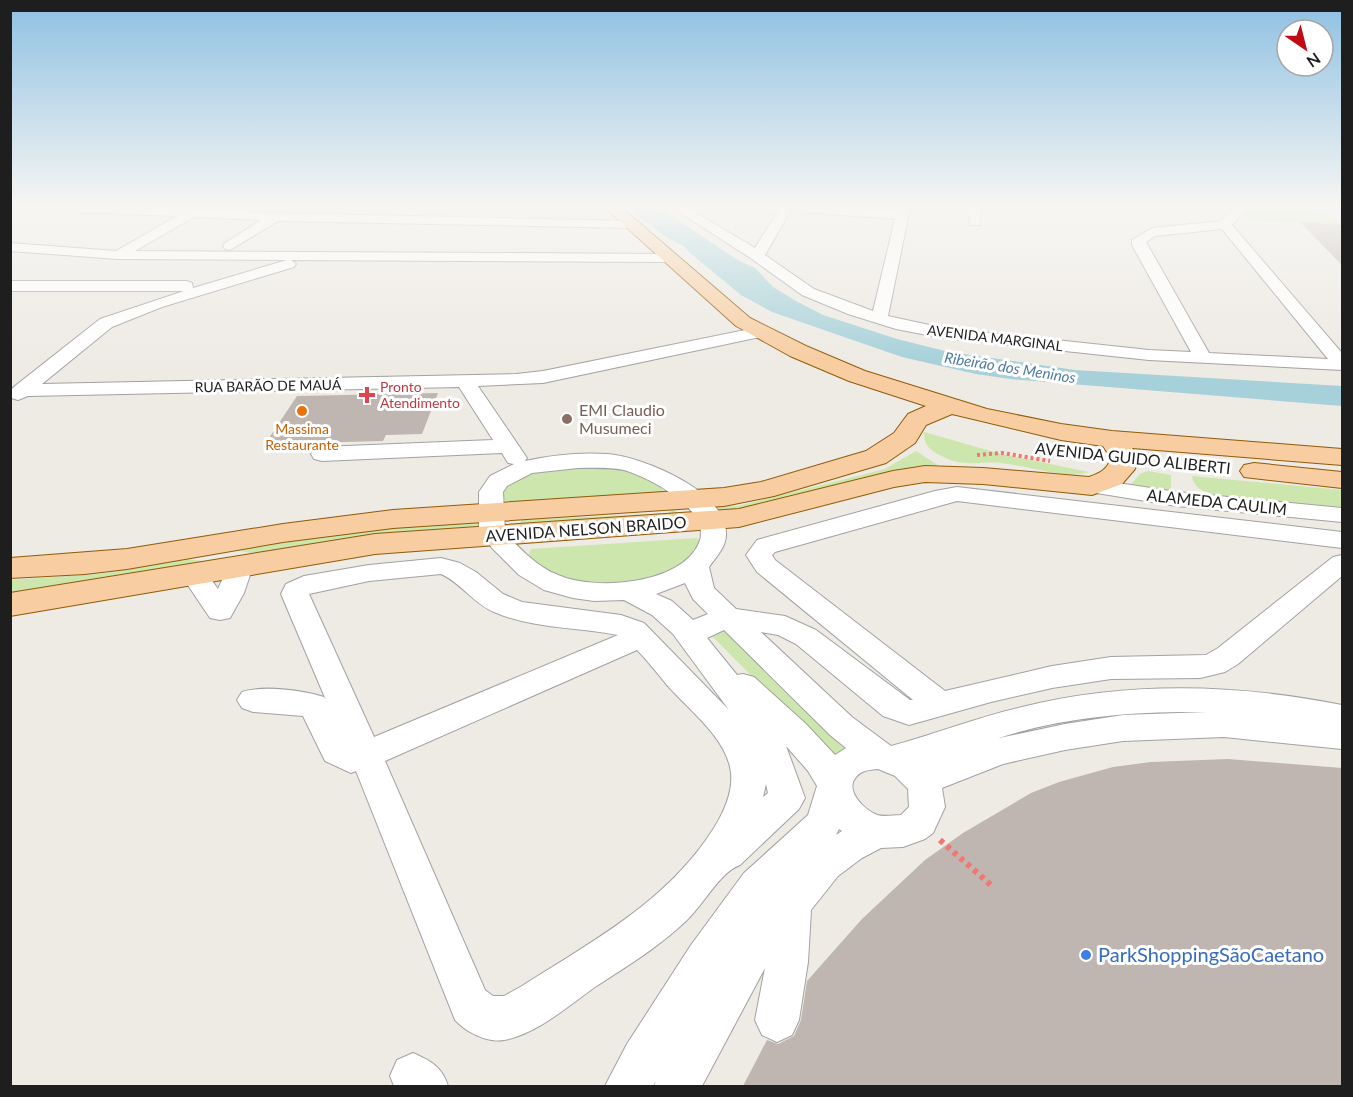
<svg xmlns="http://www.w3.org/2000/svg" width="1353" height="1097" font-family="Lato,sans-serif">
<rect width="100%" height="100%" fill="#eeeae4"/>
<g fill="#cce6ad">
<path d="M1249 208H1305L1342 222V225L1255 220 1242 214Z"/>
<path d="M924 432 1001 454 1089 472C1068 480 1025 465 1001 463 983 461 964 467 946 458 933 452 924 448 924 432Z"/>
<path d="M916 451 942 468 725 515 712 507 737 506 885 469Z"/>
<path d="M616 463 656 481 664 492 652 496 511 504 503 499V489C533 462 578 466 616 463Z"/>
<path d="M1148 471 1171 475V492L1126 490 1140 474Z"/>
<path d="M1192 476 1342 490V507L1216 495C1205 492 1194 489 1192 476Z"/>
<path d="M674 509 678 515 518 526 522 520 668 513Z"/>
<path d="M473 521 482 523 480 530 255 554 236 550 370 530Z"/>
<path d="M697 538 702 545 691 561 668 572 635 581 590 584 553 575 528 557 531 549Z"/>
<path d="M187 559 211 562 11 596V580L97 574Z"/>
<path d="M716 623 851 753 835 760 707 631Z"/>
</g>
<path fill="#a7d1da" d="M629 208H660L739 261 755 268 773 287 796 301 823 315 897 339 949 352 1075 370 1342 386V406L1010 379 976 374 902 357 772 312 741 295 689 252 684 246 664 236Z"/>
<g fill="#bfb6b1">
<path d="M1300 222 1342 225V265Z"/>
<path d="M438 393 422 434 386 435 383 441 265 444 297 396Z"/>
<path d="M1228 759 1342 768V1086H743L767 1040 778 1044 794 1036 801 1020 807 981 862 919 925 860 963 833 1031 793 1059 782 1113 767 1151 762Z"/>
</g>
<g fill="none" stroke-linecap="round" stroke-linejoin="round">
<defs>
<g id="minor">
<path d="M72 208H170L275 213 636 221 637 224 636 227 631 228 278 221 230 250 225 249 223 246 225 243 261 220 194 217 135 251 669 254 676 258 669 262 291 260 296 264 294 267 162 307 112 327 42 384 516 374 543 371 760 327 766 328 769 332 766 336 760 337 543 383 478 386 527 458 525 461C552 455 580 452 608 454 642 457 728 491 726 535 726 547 716 557 709 567L714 588 736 609 785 616 816 630 910 700H913L757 572 746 555 757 540 935 491 957 487 1342 532V548L957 501 775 552 772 555 775 560 945 691 1052 666 1111 657 1206 655 1218 648 1333 557 1342 555V576L1238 664 1225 672 1200 678 1111 679 1052 688 991 702 909 725 883 716 796 644 778 635 761 632 852 717 891 746C935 734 978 717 1022 707 1127 681 1237 684 1342 705V749L1224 737 1123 741 1065 750 1003 764 942 788 945 807 933 833 925 839 903 847 881 848 862 858 838 876 811 910 808 962 799 1020 792 1035 777 1042 762 1035 755 1020 765 968 702 1086H654L656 1081 653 1086H605L627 1044 691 945 744 873 808 815 817 786 808 771 786 746 805 798 799 809 740 865C720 872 704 904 687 920 659 947 627 966 595 987 568 1006 537 1034 504 1040 487 1043 466 1032 455 1020L356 771 351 773 325 761 303 716 253 712 242 708 237 700 242 692C263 685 303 690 324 697L326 700 281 594 286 584 304 576 369 565 441 558 460 563 476 572 503 594 522 602 621 615 644 623 729 710 673 634 652 615 624 600 594 601 573 598 544 590 519 575 492 548 479 529V492L490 476 514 464 508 463 502 453 322 461 314 459 311 454 314 449 322 447 493 440 459 387 28 396 18 400 11 398 10 391 15 386 100 319 184 291H10V281H187L192 283 193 288 287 260 118 259 10 251V243L116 251 177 216 78 212ZM578 468C593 468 609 467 624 470 648 477 713 510 699 543 681 585 594 591 558 575 536 566 520 549 505 532L503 492 507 486 532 473ZM441 574C461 583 473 603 494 612 533 629 577 627 618 635L374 737 309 594 369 581ZM685 583 693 599 708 614 693 620 672 601 656 594ZM724 630 830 735 846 748 835 755 806 724 754 677 743 674 737 675 707 638ZM637 650C648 661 657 673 667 685 688 709 723 735 730 767 735 788 725 810 714 828 668 901 593 941 522 986L504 996H493L485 990 385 761ZM1207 712 1123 715 1065 724 999 738C1065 716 1139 711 1207 712ZM878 769 895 776 908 789 909 807 901 815C893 815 884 817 877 815 865 810 844 791 856 777 861 770 870 770 878 769ZM766 784 768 793 763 797ZM839 829 842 831 836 835Z"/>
<path d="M673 208H688L755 248 780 208H792L765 255 814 289 873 311 895 219 803 212 797 208H855L897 212 898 208H910L888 316 943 328 1149 350 1191 352 1132 245V240L1152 228 1221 221 1234 208H1247L1232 225 1342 353V370L1149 360 943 338 896 329 848 314 802 295 752 259ZM1222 229 1328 359 1209 353 1146 242 1155 236Z"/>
<path d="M969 208H981L980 225H970Z"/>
<path d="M1092 479 1177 492 1342 508V522L1177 506 1084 491 1080 486 1084 481Z"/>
<path d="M240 558 249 560 253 566 244 593 230 618 220 620 210 618 181 575 185 569C203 564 208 575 218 589L231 560Z"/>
<path d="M413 1053C431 1061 442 1067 448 1086H394L390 1076 397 1060Z"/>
</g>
<g id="major">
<path d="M605 208H622L750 318 806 346 865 371 987 409 1061 424 1112 431 1342 449V465L1132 448 1139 458 1135 469 1122 484 1092 495 983 484 925 482 894 487 739 527 375 554 10 616V593L375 534 739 509 893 471 925 466 983 468 1089 477C1100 473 1107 470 1111 458L1103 446 1061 440 952 414 926 425 915 443 886 463 774 496 724 506 393 528 283 542 127 569 85 574 10 578V558L127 549 283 524 393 510 724 488 761 482 866 451 894 433 908 414 926 406 849 381 790 356 736 326Z"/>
<path d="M1254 463 1342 472V488L1244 477 1240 471 1244 465Z"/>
</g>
</defs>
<use href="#minor" stroke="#a2a2a2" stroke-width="2"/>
<use href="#major" stroke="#905b08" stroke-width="2"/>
<path stroke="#f27771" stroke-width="4" stroke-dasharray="3 3" stroke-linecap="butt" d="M977 455 1002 453 1050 461"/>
<path stroke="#f27771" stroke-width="6" stroke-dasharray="4.5 4.5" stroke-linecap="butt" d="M940 840 992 886"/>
<use href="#minor" fill="#fff" fill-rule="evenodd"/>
<use href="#major" fill="#f7cda1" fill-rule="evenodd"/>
</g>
<linearGradient id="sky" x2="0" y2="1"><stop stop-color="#8ec0e2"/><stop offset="0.57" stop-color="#f7f6f3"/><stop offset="1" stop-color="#f7f6f3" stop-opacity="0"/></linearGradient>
<rect width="1353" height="362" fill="url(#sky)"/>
<path fill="#e0444e" stroke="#fff" stroke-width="2" d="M364 386h6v6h6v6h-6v6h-6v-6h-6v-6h6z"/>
<circle fill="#e8710a" stroke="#fff" stroke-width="2" cx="302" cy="411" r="6"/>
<circle fill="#8d6e63" stroke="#fff" stroke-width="2" cx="567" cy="419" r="6"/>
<circle fill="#3f7fe0" stroke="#fff" stroke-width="2" cx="1086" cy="955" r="6"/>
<g text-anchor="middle" stroke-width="6" stroke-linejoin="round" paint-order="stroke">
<g font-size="14" fill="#1e1e1e" stroke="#fff">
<text transform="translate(995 338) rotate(7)" y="5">AVENIDA MARGINAL</text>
<text transform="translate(268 386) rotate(-1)" y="5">RUA BARÃO DE MAUÁ</text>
</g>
<g font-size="14" fill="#be3a42" stroke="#fff" text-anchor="start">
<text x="380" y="392">Pronto<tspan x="380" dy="16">Atendimento</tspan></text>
</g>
<g font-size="14" fill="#c56008" stroke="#fff">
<text x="302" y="434">Massima<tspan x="302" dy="16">Restaurante</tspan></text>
</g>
<g font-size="15" font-style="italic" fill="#4c7ba0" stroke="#fff">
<text transform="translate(1010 368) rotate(9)" y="5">Ribeirão dos Meninos</text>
</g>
<g font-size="16" fill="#785e54" stroke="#fff" text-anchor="start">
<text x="579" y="416">EMI Claudio<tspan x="579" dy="18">Musumeci</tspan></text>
</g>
<g font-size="16" fill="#1e1e1e" stroke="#fff">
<text transform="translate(1133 458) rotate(6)" y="6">AVENIDA GUIDO ALIBERTI</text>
<text transform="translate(1217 502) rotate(6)" y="6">ALAMEDA CAULIM</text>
<text transform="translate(586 529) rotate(-4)" y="6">AVENIDA NELSON BRAIDO</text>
</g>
<g font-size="20" fill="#366cbe" stroke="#fff" text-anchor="start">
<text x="1098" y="962">ParkShoppingSãoCaetano</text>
</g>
</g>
<rect width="1353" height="1097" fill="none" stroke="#1e1e1e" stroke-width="24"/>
<g transform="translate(1305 48) rotate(145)"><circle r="28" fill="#ffffff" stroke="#a5a5a5" stroke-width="1.5"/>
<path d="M0-4.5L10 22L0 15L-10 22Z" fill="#c10a14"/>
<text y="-9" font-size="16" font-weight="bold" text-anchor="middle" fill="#1e1e1e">N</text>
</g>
</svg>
